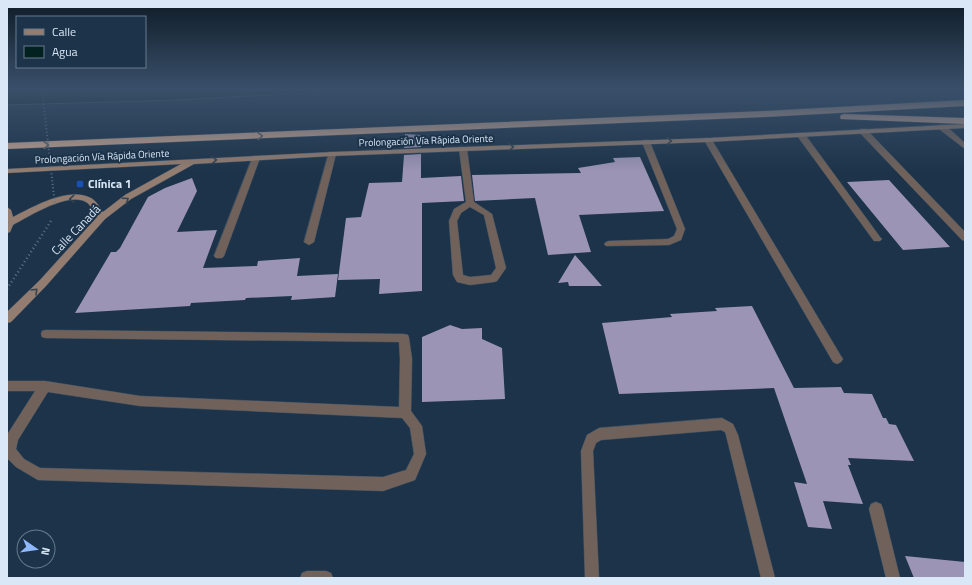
<svg xmlns="http://www.w3.org/2000/svg" width="972" height="585" font-family="'Titillium Web',sans-serif">
<rect width="100%" height="100%" fill="#1c3349"/>
<path fill="#042122" stroke="#445c62" d="M7 90H363L177 100 7 105Z"/>
<g fill="#9c94b5">
<path d="M405 134 421 135V147L404 148Z"/>
<path d="M421 154V178L461 176 464 201 422 203V291L379 294 380 279 338 280 346 218 361 217 369 183 402 182 404 155Z"/>
<path d="M640 157 664 211 579 215 591 252 548 255 535 198 475 201 472 175 581 173 578 168 615 162 613 158Z"/>
<path d="M192 178 197 191 177 232 217 230 203 268 257 266 258 261 300 258 297 276 338 274 335 297 291 300 292 296 246 298 245 300 191 303 190 306 75 313 111 252H116L120 248 148 197 165 188Z"/>
<path d="M889 180 950 247 903 250 847 182Z"/>
<path d="M575 255 602 286H569L568 282 558 283Z"/>
<path d="M752 306 794 388 841 387 844 393 872 394 883 418H886L889 424 896 425 914 461 848 458 851 465H848L863 504 823 501 832 529 808 527 794 482 807 484 774 388 619 394 602 323 672 317 670 314 717 311 715 308Z"/>
<path d="M450 325 462 329 482 328V339L502 348 505 399 422 402V337Z"/>
<path d="M905 556 965 562V578H914Z"/>
</g>
<g fill="none" stroke-linecap="round" stroke-linejoin="round">
<defs>
<g id="lane">
<path d="M939 125H945L965 143V149L939 129Z"/>
<path d="M860 129H866L965 232V241L962 240 860 133Z"/>
<path d="M798 133H804L880 237 882 239 880 241H874L798 137Z"/>
<path d="M705 138H708L712 140 841 356 843 359 841 362 837 364 833 362 704 140Z"/>
<path d="M643 140H649L650 142 685 229 681 240 669 245 606 246 604 244 606 242 609 241 668 239 674 236 677 229 642 142Z"/>
<path d="M460 147H463L467 149 474 202 492 214 506 268 497 281 494 282 470 285 457 282 453 275 449 221 454 209 466 202 459 149ZM470 207 484 215 496 268 491 275 470 277 463 275 457 221 461 213Z"/>
<path d="M329 152H335L336 154 314 242 309 245 304 242Z"/>
<path d="M253 156H256L260 158 224 256 222 258H216L214 256Z"/>
<path d="M46 330 404 334 408 335 409 338 412 359 411 411 422 426 426 454 415 480 383 491 38 480 16 467 7 458V435L35 391H7V381H45L140 396 399 407 400 359 399 342 46 338 42 337 41 334 42 331ZM48 392 140 406 402 418 410 428 414 454 406 470 383 477 40 468 24 459 16 449 18 440Z"/>
<path d="M722 418 733 424 738 435 775 578H761L726 435 725 432 721 430 601 440 596 443 593 451 599 578H585L581 451 587 435 599 428Z"/>
<path d="M876 502 881 504 883 509 900 578H886L869 509 871 504Z"/>
<path d="M307 571H326L331 573 333 578H300L302 573Z"/>
</g>
<path id="secondary" d="M965 124V128L708 142 332 156 194 164 131 199 105 219 46 286 11 322 7 323V312L40 280 97 217C94 212 91 205 86 202 67 192 30 216 13 225L10 232 7 233V207L11 210 13 217C33 207 68 186 91 198 96 201 100 207 103 212L125 195 181 164 7 173V169L332 152 708 138Z"/>
<g id="highway">
<path d="M965 100V106L765 117 7 149V143L765 111Z"/>
<path d="M844 114 965 118V124L841 119 840 117 841 115Z"/>
</g>
</defs>
<use href="#lane" stroke="#3a5065" stroke-width="1"/>
<use href="#secondary" stroke="#3a5065" stroke-width="1"/>
<use href="#highway" stroke="#3a5065" stroke-width="1"/>
<path stroke="#617488" stroke-width="2.5" stroke-dasharray="1 3" stroke-linecap="butt" d="M7 289 51 221"/>
<use href="#lane" fill="#70625a" fill-rule="evenodd"/>
<use href="#secondary" fill="#937d70" fill-rule="evenodd"/>
<use href="#highway" fill="#c6a390" fill-rule="evenodd"/>
<path stroke="#617488" stroke-width="2" stroke-dasharray="1 2.5" stroke-linecap="butt" d="M42 90 55 205"/>
</g>
<defs><path id="oneway-chevron" d="M-2-3.5L2.5 0L-2 3.5" fill="none" stroke-width="1.6" stroke-linecap="round" stroke-linejoin="round"/></defs>
<g stroke="#606065">
<use href="#oneway-chevron" transform="translate(260 136) rotate(-2)"/>
<use href="#oneway-chevron" transform="translate(46 145) rotate(-2)"/>
</g>
<g stroke="#344251">
<use href="#oneway-chevron" transform="translate(669 141) rotate(-2)"/>
<use href="#oneway-chevron" transform="translate(511 147) rotate(-2)"/>
<use href="#oneway-chevron" transform="translate(214 160) rotate(-3)"/>
<use href="#oneway-chevron" transform="translate(72 199) rotate(176)"/>
<use href="#oneway-chevron" transform="translate(126 200) rotate(-35)"/>
<use href="#oneway-chevron" transform="translate(35 291) rotate(-45)"/>
</g>
<linearGradient id="sky" x2="0" y2="1"><stop stop-color="#0f1c28"/><stop offset="0.52" stop-color="#3a506a"/><stop offset="1" stop-color="#3a506a" stop-opacity="0"/></linearGradient>
<rect width="972" height="172" fill="url(#sky)"/>
<rect fill="#1a4fb4" stroke="#1c3349" stroke-width="1.5" x="76" y="180" width="8" height="8" rx="2"/>
<g text-anchor="middle" stroke-width="4" stroke-linejoin="round" paint-order="stroke">
<g font-size="10" fill="#d9e7f6" stroke="#1c3349">
<text transform="translate(426 140) rotate(-2)" y="4">Prolongación Vía Rápida Oriente</text>
<text transform="translate(102 156) rotate(-3)" y="4">Prolongación Vía Rápida Oriente</text>
</g>
<g font-size="12" font-weight="bold" fill="#d9e7f6" stroke="#1c3349" text-anchor="start">
<text x="88" y="188">Clínica 1</text>
</g>
<g font-size="12" fill="#d9e7f6" stroke="#1c3349">
<text transform="translate(76 230) rotate(-46)" y="4">Calle Canadá</text>
</g>
</g>
<rect width="972" height="585" fill="none" stroke="#d9e7f6" stroke-width="16"/>
<rect x="16" y="16" width="130" height="52" fill="#1c3349" stroke="#687b8e"/>
<rect x="24" y="29" width="20" height="6" fill="#937d70" stroke="#687b8e"/>
<text x="52" y="36" font-size="12" fill="#d9e7f6">Calle</text>
<rect x="24" y="46" width="20" height="12" fill="#042122" stroke="#687b8e"/>
<text x="52" y="56" font-size="12" fill="#d9e7f6">Agua</text>
<g transform="translate(36 549) rotate(103)"><circle r="19" fill="#1c3349" stroke="#687b8e"/>
<path d="M0-3L7 15L0 10L-7 15Z" fill="#90b8fd"/>
<text y="-6" font-size="11" font-weight="bold" text-anchor="middle" fill="#d9e7f6">N</text>
</g>
</svg>
